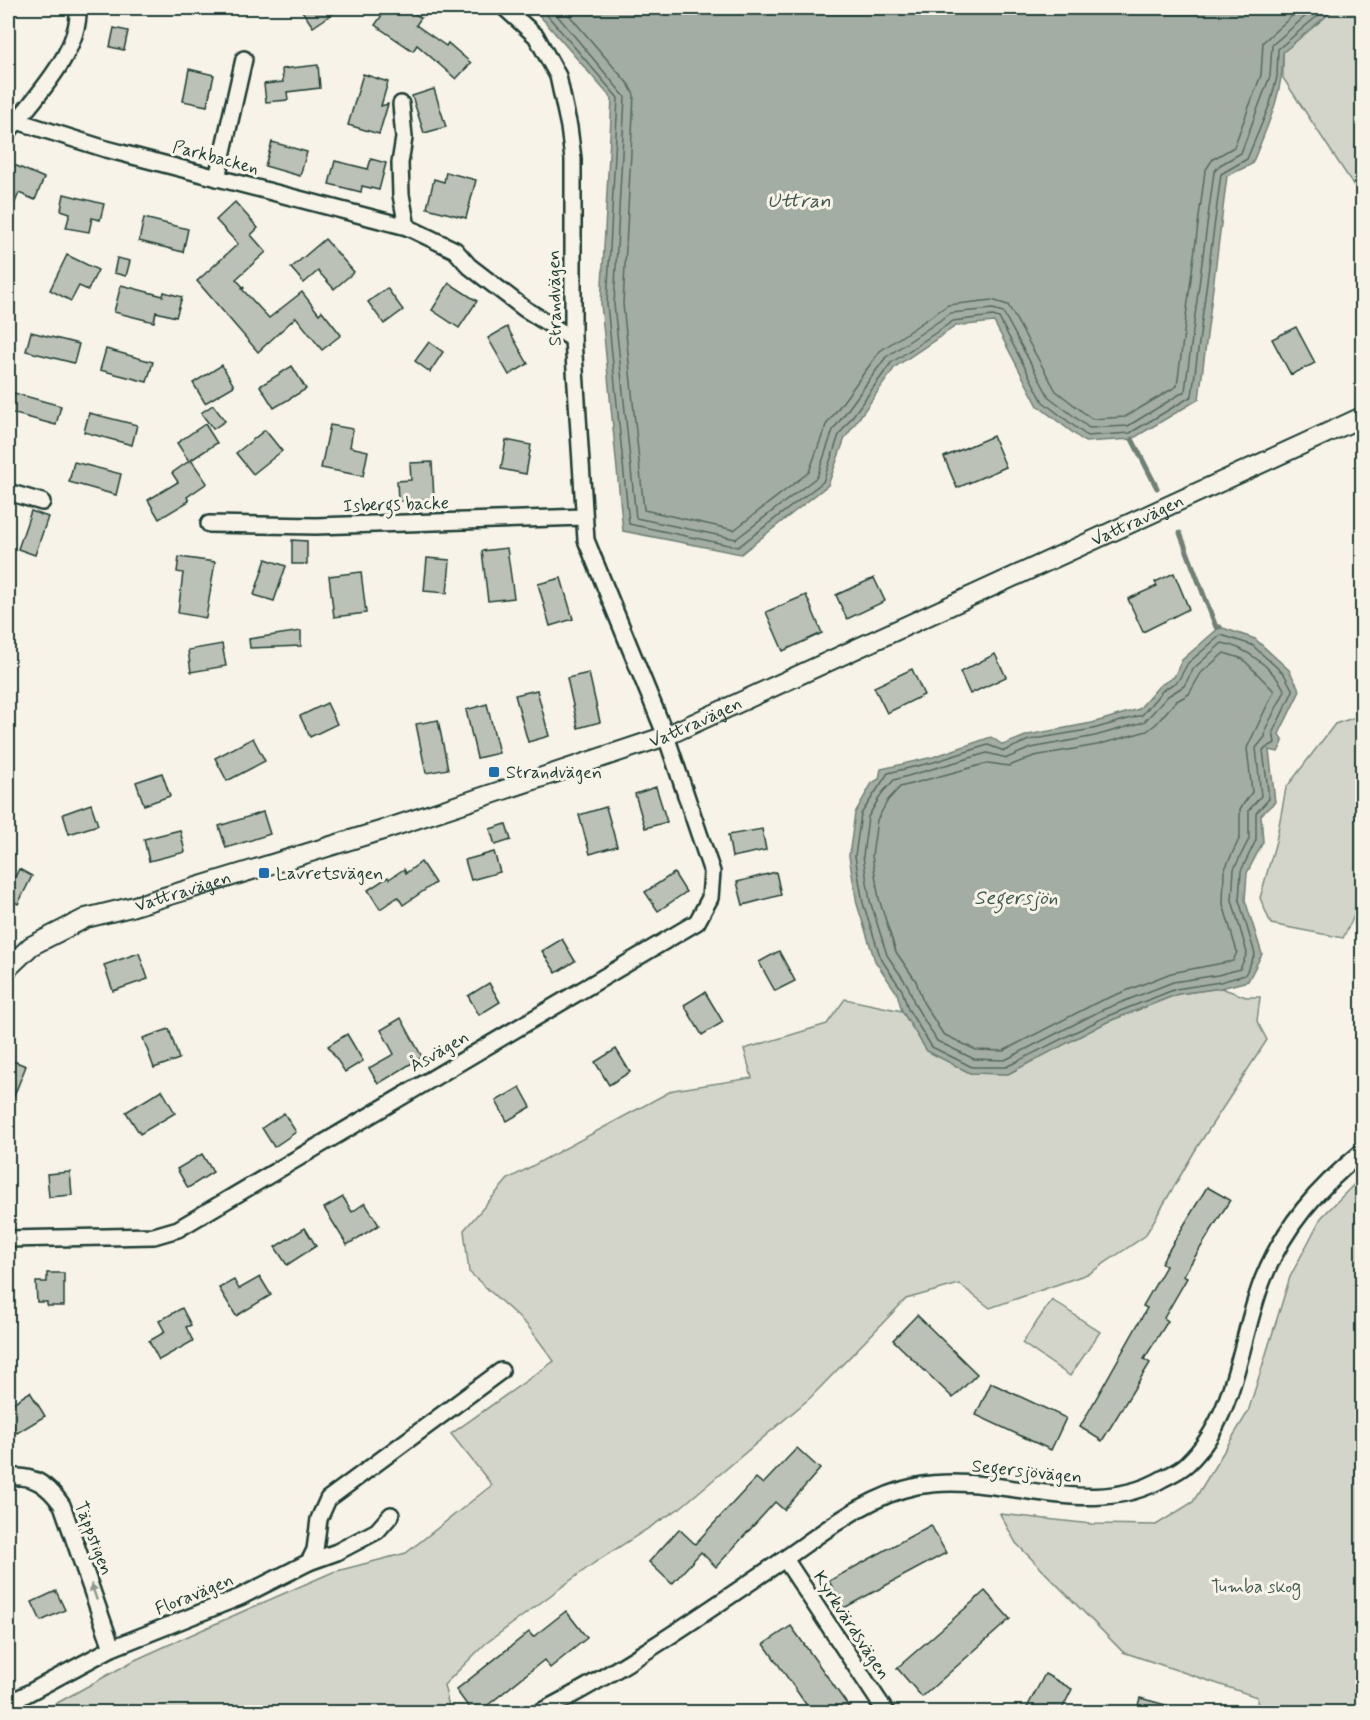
<svg xmlns="http://www.w3.org/2000/svg" width="1370" height="1720" font-family="Mynerve,sans-serif">
<rect width="100%" height="100%" fill="#f7f3e8"/>
<filter id="ink" filterUnits="userSpaceOnUse"><feTurbulence type="fractalNoise" baseFrequency=".0167" numOctaves="2"/><feDisplacementMap in="SourceGraphic" scale="12" xChannelSelector="R" yChannelSelector="G"/><feConvolveMatrix kernelMatrix="1 2 1 2 8 2 1 2 1" color-interpolation-filters="sRGB"/></filter>
<g filter="url(#ink)">
<g fill="#d3d5ca" stroke="#79897f" stroke-width="1.5">
<path d="M1336 8H1362V198L1283 78V52Z"/>
<path d="M1362 715V900L1343 938 1271 924 1260 898 1276 841 1286 788 1335 724Z"/>
<path d="M1221 988 1246 997H1260L1257 1021 1267 1040 1196 1149 1145 1236 1090 1273 990 1308 959 1284 906 1299 810 1398 680 1508 594 1563 485 1644 444 1685 449 1707 453 1712H41L135 1660 246 1610 333 1572 406 1553 492 1485 451 1434 554 1361 528 1326 469 1272 464 1230 508 1179 673 1090 752 1078 744 1049 827 1024 845 999 902 1011 927 1051 970 1073 1008 1074 1107 1022 1178 994Z"/>
<path d="M1362 1176V1712H1258L1257 1697 1123 1652 1016 1543 1000 1514 1092 1524 1156 1525 1193 1502 1248 1412 1290 1277 1321 1218Z"/>
<path d="M1052 1300 1100 1332 1070 1376 1022 1343Z"/>
</g>
<g fill="#a4ada3" stroke="#6f8077" stroke-width="1.5">
<path d="M533 8H1336L1283 52C1283 94 1268 125 1252 164L1227 176 1199 399 1132 439 1085 442 1038 406 994 322 956 326 895 367 845 438 828 485 741 554 623 531 601 304 612 99Z"/>
<path d="M1220 627 1255 639 1289 670 1300 691 1279 734 1283 742 1278 752 1269 750 1275 802 1261 815 1263 842 1247 873 1245 900 1262 954 1248 981 1221 988 1178 994 1107 1022 1008 1074 970 1073 927 1051 902 1011 897 993 875 961 857 904 849 856 855 813 872 783 879 779 881 769 933 757 991 737 1003 745 1028 735 1092 723 1139 709 1159 686 1174 677 1182 660Z"/>
</g>
<g fill="none" stroke-linecap="round" stroke-linejoin="round">
<g stroke="#546a60" stroke-width="1.5">
<path d="M541 8 618 98 607 304 629 524 738 547 823 482 839 435 891 363 953 321 993 316 999 318 1043 402 1087 436 1130 433 1192 396 1221 174 1247 159 1270 104 1277 77 1278 49 1327 8"/>
<path d="M551 8 625 97 614 304 636 518 736 539 817 477 833 430 886 357 951 313 993 309 1003 312 1049 397 1089 428 1128 426 1185 391 1214 172 1220 165 1241 153 1270 76 1272 45 1315 8"/>
<path d="M563 8 629 85 634 95 623 304 644 510 734 530 809 472 826 425 880 351 948 305 992 300 1008 305 1056 391 1092 419 1125 417 1177 386 1205 171 1213 159 1234 147 1261 75 1263 42 1301 8"/>
<path d="M1221 635 1252 645 1284 674 1293 691 1273 732 1275 743 1263 750 1269 799 1256 813V840L1241 871 1239 900 1255 954 1245 975 1220 982 1176 989 1105 1017 1006 1067H972L932 1047 908 1009 902 990 881 959 863 903 855 856 861 814 888 773 934 762 988 745 1004 751 1029 740 1093 729 1142 715 1163 690 1178 681 1188 663Z"/>
<path d="M1222 643C1246 647 1274 669 1285 691L1266 728 1265 737 1256 748 1261 796 1249 810V839L1234 869 1232 900 1247 953 1240 969 1218 975 1173 982 1102 1010 1005 1060 974 1059 937 1041 915 1005 908 986 887 955 870 901 863 856 868 817 882 793 894 780 987 753 1007 758 1031 748 1095 736 1144 722 1168 696 1184 686 1194 668Z"/>
<path d="M1224 653 1243 659 1274 691 1247 748 1252 792 1240 809V837L1224 871 1223 904 1237 952 1233 961 1171 973 1098 1002 1003 1051 976 1050 943 1034 923 1002 916 981 896 952 879 899 872 856 877 820 888 800 900 787 988 763 1009 766 1034 756 1097 745 1147 731 1156 724 1175 702 1189 694 1201 673Z"/>
</g>
<g stroke="#6f8077" stroke-width="5">
<path d="M1132 439 1157 488"/>
<path d="M1180 533 1216 627H1220"/>
</g>
</g>
<g fill="#bbc1b6" stroke="#1f3d34" stroke-width="1.5">
<path d="M300 8H341L313 27Z"/>
<path d="M387 8H406L421 18 416 25 446 46 448 43 471 63 456 79 417 45 413 51 375 25Z"/>
<path d="M114 28 128 31 124 50 110 47Z"/>
<path d="M318 65 320 88 287 92 288 100 266 102 264 84 283 82 282 69Z"/>
<path d="M189 69 214 75 207 106 183 101Z"/>
<path d="M363 74 388 82 381 106 388 104 379 134 348 125Z"/>
<path d="M434 89 446 127 424 133 412 96Z"/>
<path d="M272 142 307 152 300 176 265 166Z"/>
<path d="M371 159 386 163 379 190 362 186 361 192 329 184 335 161 368 169Z"/>
<path d="M12 164 44 178 35 200 19 193 8 219V176Z"/>
<path d="M446 172 476 180 466 218 427 208 434 179 444 182Z"/>
<path d="M64 194 104 204 100 220 92 218 89 232 66 228 70 213 61 210Z"/>
<path d="M235 202 258 228 251 235 266 252 236 279 244 288 242 289 269 318 302 292 319 314 322 311 341 335 322 350 296 317 258 352 197 281 238 244 216 220Z"/>
<path d="M144 218 188 229 183 252 139 241Z"/>
<path d="M325 239 354 272 334 289 318 271 304 283 291 268Z"/>
<path d="M67 255 98 270 88 290 79 286 71 301 50 290Z"/>
<path d="M117 258 130 261 126 276 114 273Z"/>
<path d="M449 283 477 301 459 328 432 310Z"/>
<path d="M121 285 163 296 164 292 182 297 176 317 156 312 154 322 114 312Z"/>
<path d="M387 288 403 310 384 324 368 302Z"/>
<path d="M507 327 528 364 509 375 488 338Z"/>
<path d="M1296 327 1315 363 1291 375 1272 339Z"/>
<path d="M31 332 79 344 74 363 26 351Z"/>
<path d="M429 342 443 352 430 372 415 361Z"/>
<path d="M106 349 153 362 147 382 100 370Z"/>
<path d="M222 365 234 386 205 403 193 383Z"/>
<path d="M292 366 306 389 274 408 260 386Z"/>
<path d="M14 393 61 406 56 425 8 412Z"/>
<path d="M213 405 225 421 213 429 201 413Z"/>
<path d="M89 413 137 425 132 445 84 432Z"/>
<path d="M205 424 217 443 191 460 207 483 187 497 189 501 159 519 148 500 178 482 172 473 189 461 177 443Z"/>
<path d="M330 425 353 429 350 447 368 451 363 476 321 468Z"/>
<path d="M265 430 282 451 253 474 236 453Z"/>
<path d="M993 436 1006 467 957 488 944 457Z"/>
<path d="M506 440 531 445 526 474 501 469Z"/>
<path d="M74 462 121 474 116 495 69 482Z"/>
<path d="M432 462 434 499 398 501 397 481 411 480 410 463Z"/>
<path d="M31 511 48 517 35 555 18 549Z"/>
<path d="M292 540 307 541V564H292Z"/>
<path d="M507 548 514 598 488 601 482 551Z"/>
<path d="M179 557 215 562 206 618 178 613 183 573 177 572Z"/>
<path d="M427 558 450 560 447 593 424 591Z"/>
<path d="M266 559 286 566 274 601 254 595Z"/>
<path d="M361 572 366 613 334 617 329 576Z"/>
<path d="M1174 573 1189 609 1143 632 1128 599 1157 586 1155 582Z"/>
<path d="M561 578 573 619 550 626 538 584Z"/>
<path d="M874 578 885 601 847 619 836 595Z"/>
<path d="M806 595 822 633 783 651 766 612Z"/>
<path d="M301 631V646L250 648 249 639Z"/>
<path d="M222 644 226 666 191 672 188 650Z"/>
<path d="M995 654 1006 677 970 694 960 672Z"/>
<path d="M912 669 924 695 887 713 874 687Z"/>
<path d="M589 673 600 722 578 728 567 678Z"/>
<path d="M537 690 549 736 528 742 515 695Z"/>
<path d="M327 703 337 724 310 737 300 716Z"/>
<path d="M487 704 499 753 477 758 466 710Z"/>
<path d="M438 720 448 769 426 773 416 724Z"/>
<path d="M253 738 265 761 227 781 215 758Z"/>
<path d="M162 773 170 796 144 805 136 782Z"/>
<path d="M656 787 667 822 645 828 635 794Z"/>
<path d="M91 804 98 825 69 834 63 814Z"/>
<path d="M606 807 617 846 590 854 579 815Z"/>
<path d="M263 812 270 834 226 848 219 826Z"/>
<path d="M506 824 511 840 495 845 490 829Z"/>
<path d="M762 829 766 850 732 857 728 835Z"/>
<path d="M180 830 185 852 149 861 144 839Z"/>
<path d="M494 852 500 872 471 880 465 860Z"/>
<path d="M421 862 435 883 403 905 398 897 380 909 368 890 388 877 389 879 404 869 406 873Z"/>
<path d="M19 869 32 876 18 904 8 898V873L15 877Z"/>
<path d="M776 872 781 895 743 905 737 882Z"/>
<path d="M674 873 686 892 658 911 645 892Z"/>
<path d="M562 939 575 961 556 973 542 951Z"/>
<path d="M779 951 795 981 775 991 759 962Z"/>
<path d="M139 953 148 979 113 991 104 965Z"/>
<path d="M489 983 500 1002 479 1015 468 996Z"/>
<path d="M705 992 723 1022 702 1035 684 1005Z"/>
<path d="M401 1018 422 1057 378 1084 369 1068 394 1054 381 1030Z"/>
<path d="M169 1029 179 1059 154 1068 143 1038Z"/>
<path d="M347 1034 363 1061 345 1072 328 1046Z"/>
<path d="M616 1049 630 1072 609 1085 595 1062Z"/>
<path d="M11 1060 26 1066 8 1111V1070Z"/>
<path d="M520 1087 531 1107 507 1121 496 1101Z"/>
<path d="M162 1090 175 1113 140 1134 126 1112Z"/>
<path d="M284 1113 296 1132 274 1147 262 1128Z"/>
<path d="M202 1154 213 1172 188 1188 177 1169Z"/>
<path d="M70 1172 72 1195 49 1197 47 1174Z"/>
<path d="M1207 1187 1230 1200 1183 1276 1187 1278 1164 1318 1168 1321 1144 1359 1150 1363 1102 1441 1080 1427 1147 1308 1143 1306 1166 1266 1161 1263Z"/>
<path d="M343 1197 352 1212 365 1203 379 1225 347 1245 324 1208Z"/>
<path d="M305 1228 316 1246 287 1265 275 1247Z"/>
<path d="M47 1273H64V1306H47V1302H37L36 1282H47Z"/>
<path d="M260 1277 271 1295 236 1316 219 1288 234 1280 239 1289Z"/>
<path d="M182 1308 191 1325 186 1327 193 1341 159 1360 149 1341 165 1332 159 1321Z"/>
<path d="M917 1315 977 1374 953 1398 893 1340Z"/>
<path d="M991 1383 1066 1418 1051 1450 976 1415Z"/>
<path d="M30 1392 45 1416 17 1433 8 1417V1406Z"/>
<path d="M797 1448 820 1469 784 1510 775 1502 716 1567 701 1552 672 1584 649 1562 679 1529 695 1544 756 1478 763 1484Z"/>
<path d="M931 1525 946 1553 844 1608 829 1581Z"/>
<path d="M56 1591 65 1610 41 1621 32 1602Z"/>
<path d="M985 1591 1010 1619 922 1697 897 1668Z"/>
<path d="M566 1611 587 1638 550 1668 544 1660 478 1713H473L456 1690 529 1632 533 1637Z"/>
<path d="M791 1626 844 1700 853 1713H812L764 1644Z"/>
<path d="M1045 1674 1072 1689 1060 1713H1024Z"/>
<path d="M1140 1698 1177 1708V1713H1136Z"/>
</g>
<g fill="none" stroke-linecap="round" stroke-linejoin="round">
<defs>
<g id="minor">
<path d="M401 104 404 138 400 163 401 195 407 227"/>
<path d="M17 121 106 149 407 227 455 250 469 266 525 309 573 339"/>
<path d="M8 132C34 99 81 51 78 8"/>
<path d="M217 178 244 59"/>
<path d="M8 492 42 502"/>
<path d="M209 524 316 526 584 517"/>
<path d="M8 1239 154 1236 178 1229 697 922 710 898 712 872 666 736 586 540 573 339V159L569 127 558 76 536 36 505 8"/>
<path d="M8 1477C34 1475 47 1484 62 1505L112 1648"/>
<path d="M785 1559 886 1712"/>
<path d="M309 1562 315 1550 319 1519 328 1499 501 1371"/>
<path d="M8 1704 112 1648 240 1597 309 1562 337 1552 377 1531 391 1515"/>
<path d="M540 1712C621 1671 696 1619 771 1568 817 1538 862 1497 917 1486 999 1470 1088 1523 1164 1478 1172 1474 1181 1470 1187 1464 1237 1417 1239 1340 1263 1279 1285 1225 1317 1189 1362 1152"/>
</g>
<g id="tertiary">
<path id="s1" d="M8 968 31 946 86 918 131 907 383 830 666 736 1362 417"/>
</g>
</defs>
<use href="#minor" stroke="#1f3d34" stroke-width="20"/>
<use href="#tertiary" stroke="#1f3d34" stroke-width="22"/>
<use href="#minor" stroke="#f7f3e8" stroke-width="15"/>
<use href="#tertiary" stroke="#f7f3e8" stroke-width="18"/>
</g>
<defs><path id="oneway-solid" d="M-6-.8H1V-3.2L6.5 0L1 3.2V.8H-6Z" transform="scale(1.5)"/></defs>
<use fill="#8b988e" href="#oneway-solid" transform="translate(94 1592) rotate(-109)"/>
</g>
<g fill="#1f6fb2" stroke="#f7f3e8" stroke-width="2">
<rect x="488" y="766" width="12" height="12" rx="3"/>
<rect x="258" y="867" width="12" height="12" rx="3"/>
</g>
<g text-anchor="middle" stroke-width="6" stroke-linejoin="round" paint-order="stroke">
<g font-size="18" fill="#1f3d34" stroke="#f7f3e8">
<text transform="translate(216 157) rotate(15)" y="6">Parkbacken</text>
<text transform="translate(554 298) rotate(-91)" y="6">Strandvägen</text>
<text transform="translate(396 504) rotate(-2)" y="6">Isbergs backe</text>
<text dy="6" stroke="none"><textPath href="#s1" startOffset="1220">Vattravägen</textPath></text>
<text dy="6" stroke="none"><textPath href="#s1" startOffset="734">Vattravägen</textPath></text>
<text dy="6" stroke="none"><textPath href="#s1" startOffset="194">Vattravägen</textPath></text>
<text transform="translate(439 1051) rotate(-30)" y="6">Åsvägen</text>
<text transform="translate(1027 1471) rotate(6)" y="6">Segersjövägen</text>
<text transform="translate(94 1538) rotate(69)" y="6">Täppstigen</text>
<text transform="translate(194 1594) rotate(-22)" y="6">Floravägen</text>
<text transform="translate(852 1625) rotate(57)" y="6">Kyrkvärdsvägen</text>
</g>
<g font-size="18" fill="#1f3d34" stroke="#f7f3e8" text-anchor="start">
<text x="506" y="778">Strandvägen</text>
<text x="276" y="879">Lavretsvägen</text>
</g>
<g font-size="18" fill="#435b52" stroke="#f7f3e8">
<text x="1256" y="1592">Tumba skog</text>
</g>
<g font-size="20" font-style="italic" fill="#405950" stroke="#f7f3e8">
<text x="799" y="207">Uttran</text>
<text x="1016" y="904">Segersjön</text>
</g>
</g>
<rect width="1370" height="1720" fill="none" stroke="#f7f3e8" stroke-width="30"/>
<rect x="15" y="15" width="1340" height="1690" fill="none" stroke="#1f3d34" stroke-width="2" filter="url(#ink)"/>
</svg>
